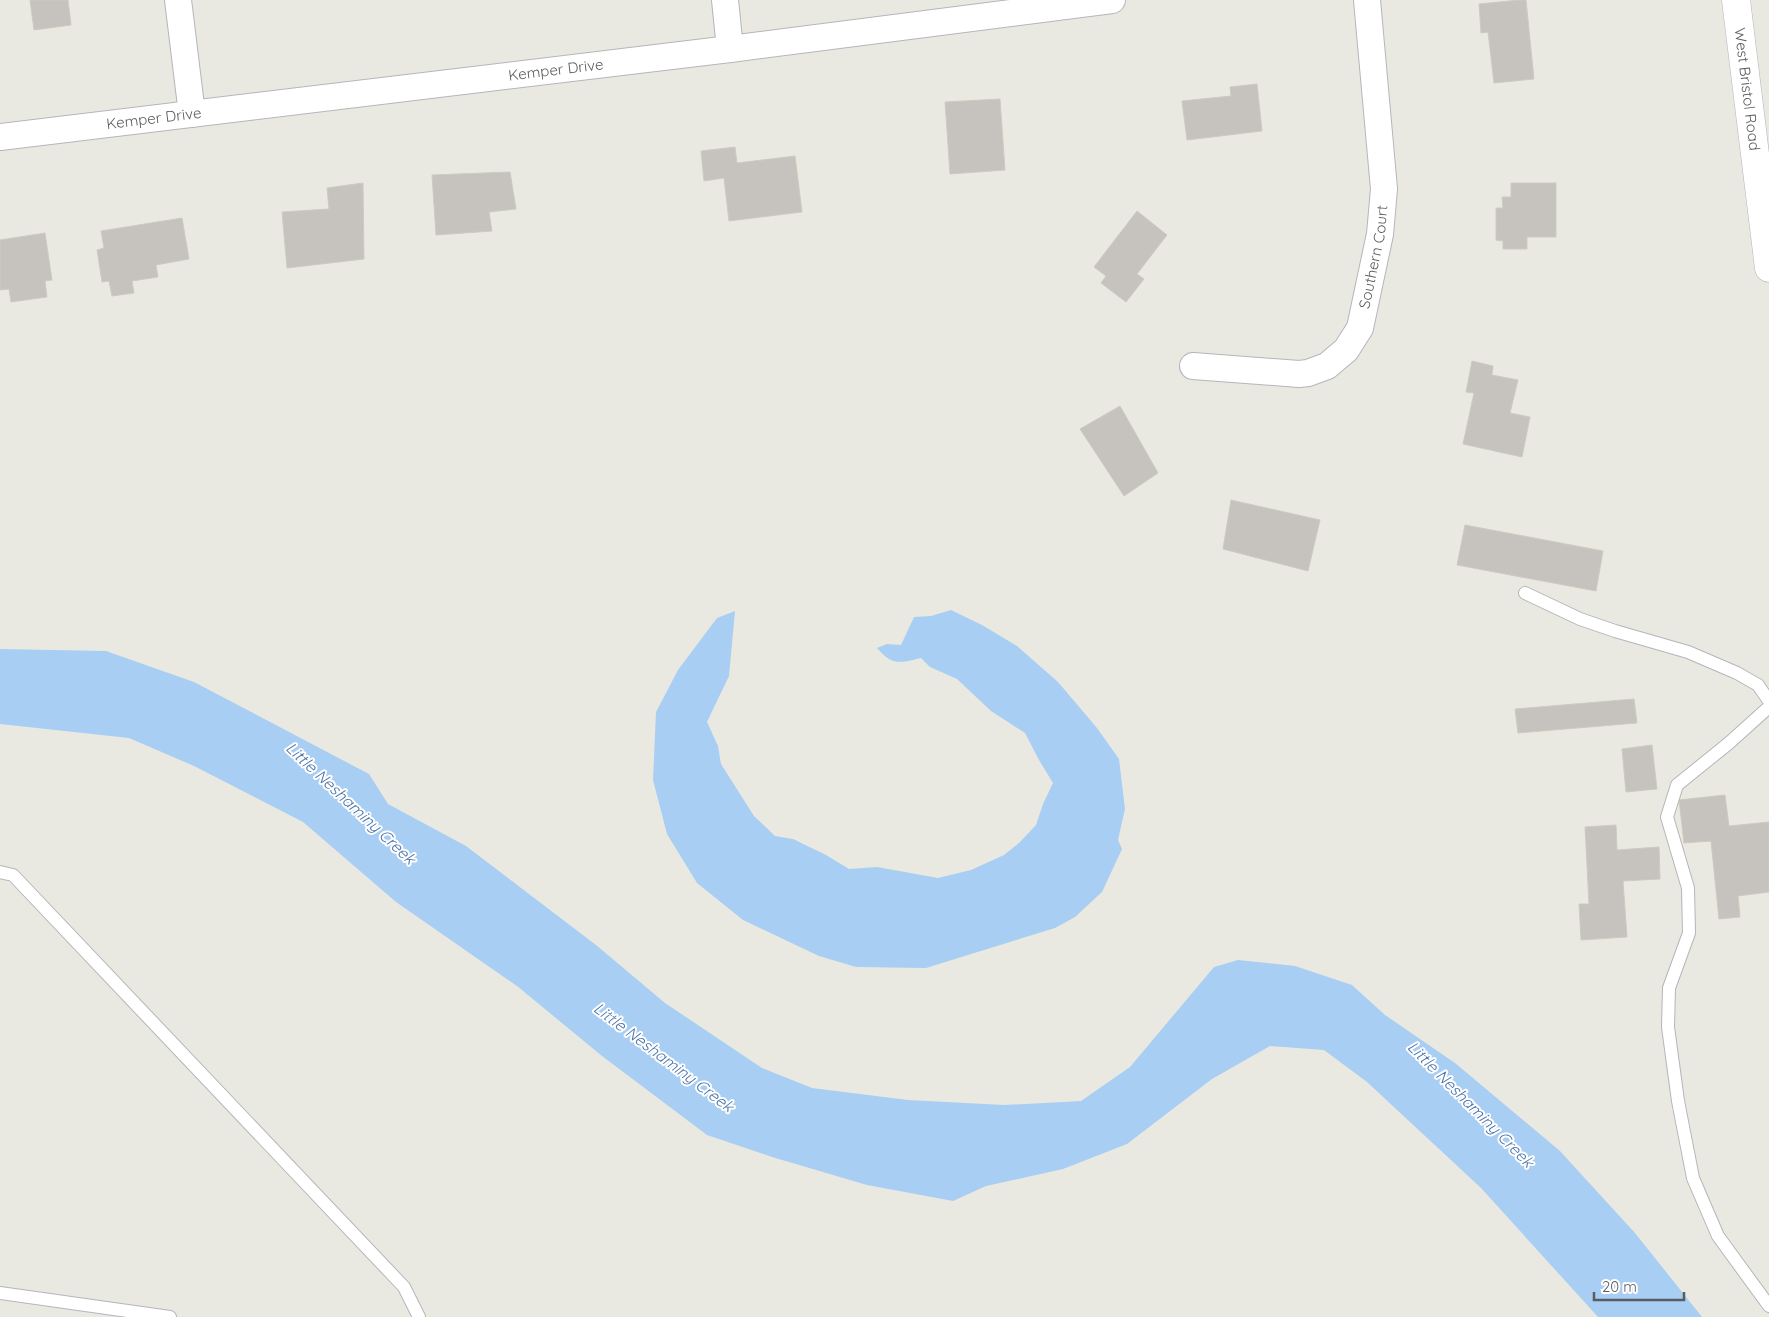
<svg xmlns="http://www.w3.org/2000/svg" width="1769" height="1317" font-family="Quicksand,sans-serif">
<rect width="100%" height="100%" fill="#eae9e1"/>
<g fill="#a8cef3">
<path d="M951 610 982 625 1017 646 1058 682 1097 728 1119 759 1125 809 1118 840 1122 849 1102 892 1075 917 1055 928 926 968 856 967 819 956 743 920 697 883 667 834 653 780 656 712 678 670 717 618 735 611 729 676 707 722 718 746 721 764 754 816 775 836 793 839 826 855 849 869 877 867 938 878 971 870 1004 855 1020 842 1036 825 1043 804 1053 783 1039 760 1025 733 991 711 957 679 930 667 921 658C900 663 892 666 877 648L887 644 901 645 914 617 931 616Z"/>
<path d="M0 649 106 651 194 682 369 774 388 804 466 846 596 945 665 1003 762 1068 812 1088 908 1100 1004 1105 1081 1101 1130 1067 1214 967 1238 960 1295 966 1352 985 1385 1015 1455 1063 1560 1151 1635 1233 1702 1317H1598L1481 1188 1367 1082 1324 1050 1270 1046 1212 1079 1127 1144 1063 1169 986 1186 953 1201 867 1185 772 1157 707 1135 602 1056 517 986 396 902 303 822 194 766 129 738 0 724Z"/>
</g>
<g fill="#c6c3be" stroke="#cecac0">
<path d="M30 0H68L71 25 34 30Z"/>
<path d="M1519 0H1526L1534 79 1494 83 1488 32 1481 33 1479 4Z"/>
<path d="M1257 84 1262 131 1187 140 1182 101 1231 96 1230 87Z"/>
<path d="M1000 99 1005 170 950 174 945 102Z"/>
<path d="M735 147 737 163 795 156 802 212 729 221 724 178 704 181 701 151Z"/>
<path d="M510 172 516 209 489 212 492 231 436 235 432 175Z"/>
<path d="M363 183 364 259 287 268 282 212 329 209 327 188Z"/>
<path d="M1511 183H1556V237H1527V249H1503V241L1496 240V208H1503L1502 197H1511Z"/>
<path d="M1137 211 1167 235 1137 274 1144 279 1126 302 1101 283 1106 276 1094 267Z"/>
<path d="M182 218 189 259 156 265 158 277 132 281 134 293 112 296 109 281 102 282 97 250 104 248 101 231Z"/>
<path d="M45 233 52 280 45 281 47 297 11 302 9 289 0 290V240Z"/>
<path d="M1472 361 1493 366 1492 375 1518 380 1510 413 1530 417 1522 457 1463 444 1474 393 1466 392Z"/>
<path d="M1120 406 1158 473 1124 496 1080 429Z"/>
<path d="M1231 500 1320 520 1308 571 1223 549Z"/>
<path d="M1465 525 1603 551 1596 591 1457 565Z"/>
<path d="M1634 699 1637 723 1518 733 1515 709Z"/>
<path d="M1652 745 1657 789 1626 792 1622 749Z"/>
<path d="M1725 795 1729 826 1769 822V892L1738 896 1740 917 1719 919 1711 841 1684 843 1679 800Z"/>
<path d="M1616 825 1617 850 1659 847 1660 879 1623 881 1627 937 1581 940 1579 904H1589L1585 827Z"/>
</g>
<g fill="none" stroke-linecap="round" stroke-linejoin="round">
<defs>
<g id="service">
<path d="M1525 593 1580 619 1615 631 1688 652 1737 673 1758 685 1769 701"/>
<path d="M1769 707 1729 743 1677 785 1667 817 1688 888 1689 933 1669 988 1668 1027 1678 1101 1693 1178 1718 1236 1769 1306"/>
<path d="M0 872 13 875 404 1287 419 1317"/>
<path d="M0 1293 170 1317"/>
</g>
<g id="minor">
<path d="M178 0 192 114"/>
<path d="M725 0 730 49"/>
<path id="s1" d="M0 137 730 49 1112 0"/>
<path id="s2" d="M1193 366 1299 374 1308 373 1327 366 1346 350 1360 328 1380 234 1384 189 1367 0"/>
</g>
<g id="secondary">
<path id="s3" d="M1736 0 1769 268"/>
</g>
</defs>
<use href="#service" stroke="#b3b6ba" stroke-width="14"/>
<use href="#minor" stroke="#b3b6ba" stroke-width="28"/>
<use href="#secondary" stroke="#b2b5ba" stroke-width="29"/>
<use href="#service" stroke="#fff" stroke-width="12"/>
<use href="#minor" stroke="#fff" stroke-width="26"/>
<use href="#secondary" stroke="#fff" stroke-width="28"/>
</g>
<g text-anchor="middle" stroke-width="4" stroke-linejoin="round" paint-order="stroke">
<g font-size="15" fill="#595c60" stroke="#fff">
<text dy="5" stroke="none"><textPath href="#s1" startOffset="560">Kemper Drive</textPath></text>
<text dy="5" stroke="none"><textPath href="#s3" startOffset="90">West Bristol Road</textPath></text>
<text dy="5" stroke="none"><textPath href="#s1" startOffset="155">Kemper Drive</textPath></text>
<text dy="5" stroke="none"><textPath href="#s2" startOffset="259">Southern Court</textPath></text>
</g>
<g font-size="16" font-style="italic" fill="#4c75aa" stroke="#fff">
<text transform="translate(351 803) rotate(43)" y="6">Little Neshaminy Creek</text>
<text transform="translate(664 1057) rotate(37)" y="6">Little Neshaminy Creek</text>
<text transform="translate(1471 1104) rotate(45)" y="6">Little Neshaminy Creek</text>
</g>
</g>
<path d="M1594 1292v8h90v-8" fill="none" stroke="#595c60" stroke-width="2.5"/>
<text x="1602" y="1292" font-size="15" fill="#595c60" stroke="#ffffff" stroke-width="4" paint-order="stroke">20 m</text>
</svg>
